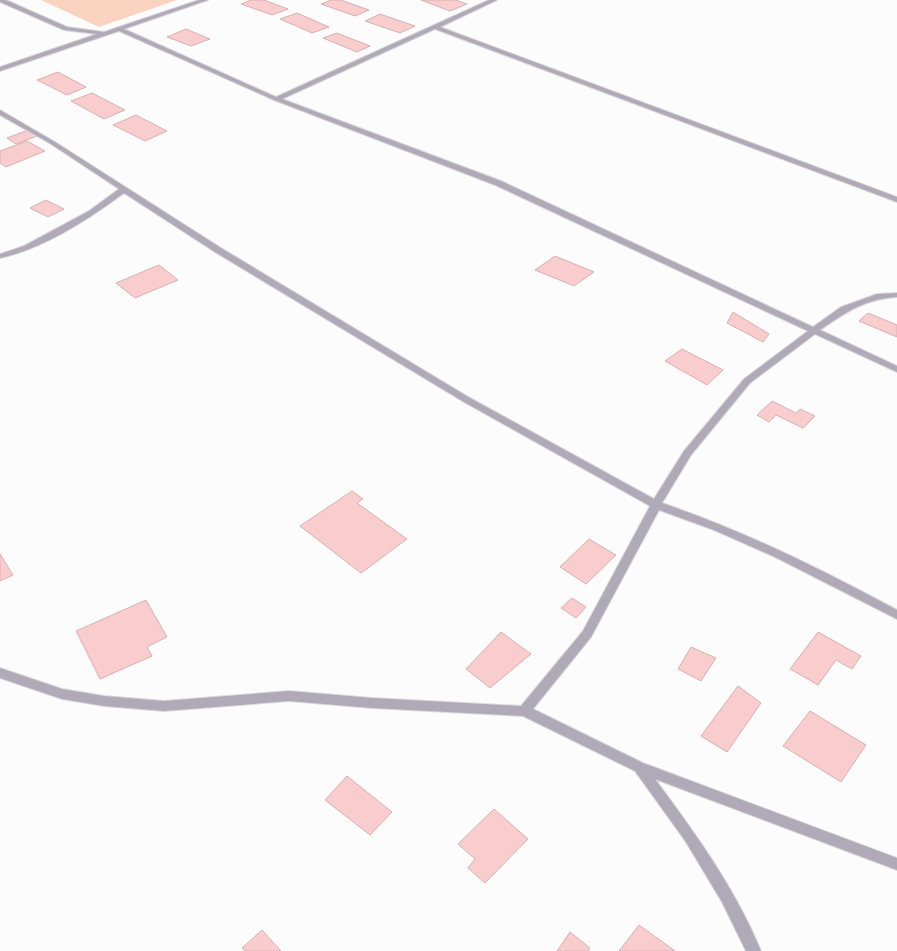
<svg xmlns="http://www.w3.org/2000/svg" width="897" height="951" font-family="Spectral,serif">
<rect width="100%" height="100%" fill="#fcfcfc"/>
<path fill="#f9d3c0" d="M41 0H177L99 27Z"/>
<g fill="#f9cdce" stroke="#d9b0b1">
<path d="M251 0H264L288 9 272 15 241 4Z"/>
<path d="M331 0H341L369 10 355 16 321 4Z"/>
<path d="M421 0H456L467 4 450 11Z"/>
<path d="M297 13 329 27 312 33 280 19Z"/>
<path d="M380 14 415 26 400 33 365 21Z"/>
<path d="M186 29 210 39 191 46 167 37Z"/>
<path d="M337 33 370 46 357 52 323 38Z"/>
<path d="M58 72 86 87 67 95 37 80Z"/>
<path d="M92 93 125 110 104 119 71 101Z"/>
<path d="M136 115 167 131 145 141 113 125Z"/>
<path d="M28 130 37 136 16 144 7 138Z"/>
<path d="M27 141 45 151 6 167 0 163V151Z"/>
<path d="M46 200 64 209 48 217 30 208Z"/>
<path d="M555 256 594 272 574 286 535 270Z"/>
<path d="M159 265 178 280 135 298 116 283Z"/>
<path d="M733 312 769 334 763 342 727 323Z"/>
<path d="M868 313 897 325V337L859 321Z"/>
<path d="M682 349 723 370 707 385 665 361Z"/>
<path d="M772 401 796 413 800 409 815 416 803 428 776 415 769 422 757 415Z"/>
<path d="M352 491 363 499 357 503 407 539 361 573 300 526Z"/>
<path d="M589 539 616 555 586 584 560 567Z"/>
<path d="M0 554 13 575 0 581Z"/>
<path d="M572 598 586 607 576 618 561 608Z"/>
<path d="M146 600 167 637 147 647 152 656 100 679 76 631Z"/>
<path d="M501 632 531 654 490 688 466 669Z"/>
<path d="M818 632 861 656 852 669 836 660 818 685 790 669Z"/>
<path d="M691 647 716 658 701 681 678 669Z"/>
<path d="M738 686 761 703 727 752 701 736Z"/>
<path d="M810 711 866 745 841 782 783 746Z"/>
<path d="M347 776 392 812 370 835 325 800Z"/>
<path d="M494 809 528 839 485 883 468 868 475 859 458 844Z"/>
<path d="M639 925 675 951H619Z"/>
<path d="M262 930 281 951H245L242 948Z"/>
<path d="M570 932 590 948 588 951H557Z"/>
</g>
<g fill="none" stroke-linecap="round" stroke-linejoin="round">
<defs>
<path id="street" d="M0 0H6L67 27 104 32 199 0H208L124 29 276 97 489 0H497L440 27 897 197V202L435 29 282 99 501 181 813 327 841 307 877 294 897 293V297C865 299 846 312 820 330L897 366V372L815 334 750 383 691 455 662 503C744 531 821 569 897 610V619L775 557 714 530 659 510 591 637 533 709 643 763 897 858V870L655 779C695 833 735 888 761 951H746L722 902 686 842 635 771 523 716 372 708 289 701 164 711 104 706 62 699 0 678V668L62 689 104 696 164 701 289 691 372 698 521 706 583 631 650 506 464 402 215 252 124 193C89 219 43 249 0 258V254L24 246 89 211 119 189 51 144 0 115V110L55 142 221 248 470 398 654 499 684 451 744 379 808 331 495 185 274 100 119 31 0 71V67L97 34 64 30 0 2Z"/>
</defs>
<use href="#street" stroke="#dad8d9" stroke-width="2"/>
<use href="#street" fill="#b0a9b7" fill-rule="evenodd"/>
</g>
</svg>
